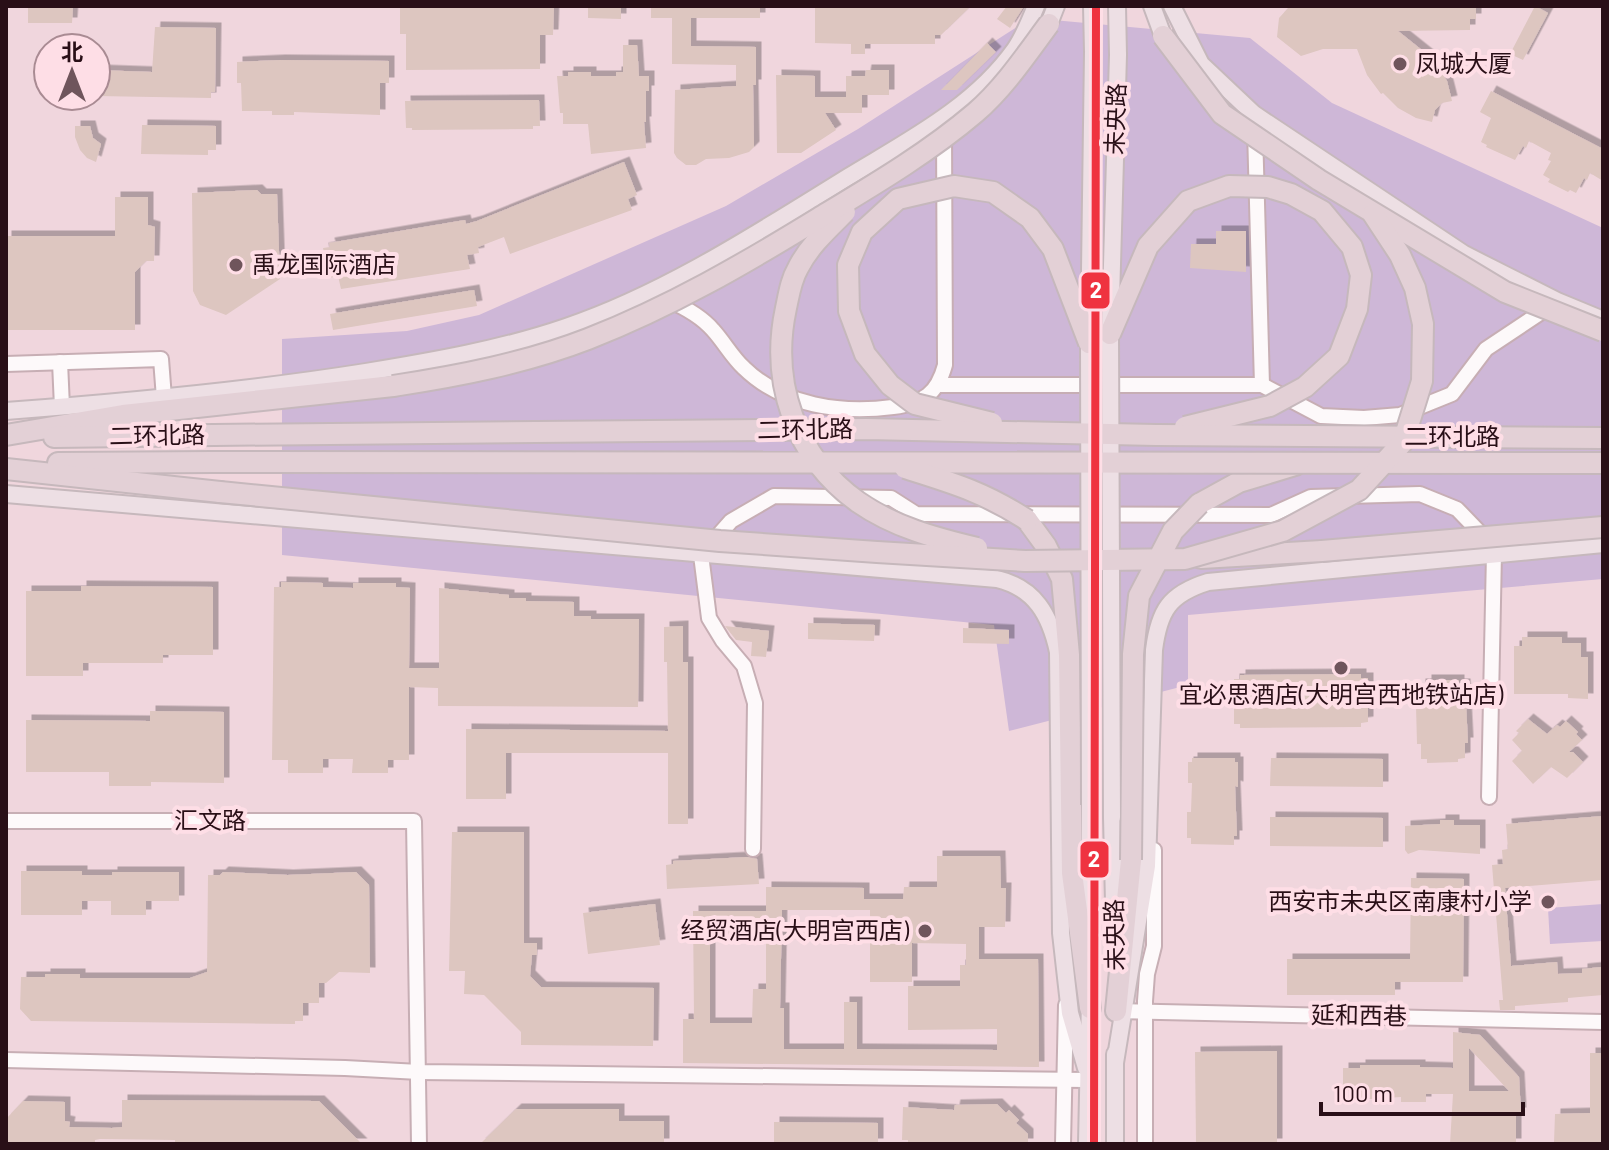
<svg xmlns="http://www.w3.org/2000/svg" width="1609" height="1150" font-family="Barlow,'Noto Sans SC',sans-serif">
<defs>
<filter id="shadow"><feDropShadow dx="5.5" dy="-5.5" stdDeviation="0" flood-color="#0004"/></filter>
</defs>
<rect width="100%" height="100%" fill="#f0d6dd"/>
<g fill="#ceb7d7">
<path d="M1031 18 1250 38 1332 103 1603 228V579L1188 615V685L1009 731 994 625 282 555V339L407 331 479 315 726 206 858 129Z"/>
<path d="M1603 904V941L1550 944 1548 908Z"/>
</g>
<g fill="#ddc6c0" fill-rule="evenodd" filter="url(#shadow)">
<path d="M28 6H73L72 23H28Z"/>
<path d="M400 6H554L553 35H540V69L406 70V34H400Z"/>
<path d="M588 6H621V19L588 18Z"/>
<path d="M651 6H760V18H691V46L756 47V85H753L754 147 749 152 729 158 706 159 696 165H686L677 158 674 153 675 90 736 86V65L672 64V18H651Z"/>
<path d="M815 6H971L941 35H935V44H865V54H851V44L815 43Z"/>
<path d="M1007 6H1024L1010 28 997 19Z"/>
<path d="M1290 6H1476V19H1470V30L1398 31 1433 59 1447 81 1452 101 1442 103 1435 110 1432 122 1416 118 1398 108 1383 93 1381 94 1367 75 1357 49H1323L1301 56 1277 37 1279 18Z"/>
<path d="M1535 6 1548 13 1523 60 1510 54Z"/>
<path d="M155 27 216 28 215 92H211V98L96 96V70L152 72Z"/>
<path d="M987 43 996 52 957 90H941Z"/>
<path d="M623 45H637L639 76H649V91H646V122H644L646 148 591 154 588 124H563V113H560L557 76H568V72H591V76H616V72H623Z"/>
<path d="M280 60 389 61V83H380V115L294 112V115H272V111H242L241 83H237V62Z"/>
<path d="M866 70H889V95H862V113H825L836 130 801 153H777L776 75 815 76V97H846V76H865Z"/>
<path d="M1491 91 1603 149V181L1590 173 1587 180 1584 178 1576 193 1570 190 1568 192 1548 182 1550 179 1543 175 1551 161 1548 160 1551 153 1529 141 1526 148 1523 146 1515 160 1486 147 1487 145 1481 142 1491 118 1480 112Z"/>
<path d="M539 100 540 126H533V129L412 130V128H406L405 101Z"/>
<path d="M142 125 216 126V150H208V155L141 154Z"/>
<path d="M75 126H90L93 138 101 144 96 162 87 158 80 150 75 137Z"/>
<path d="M624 162 637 195 628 199 632 210 510 254 504 237 478 247 479 253 467 255 470 269 341 289 338 276 329 278 323 248 330 247 329 243 465 220 466 224 477 221Z"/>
<path d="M257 190 261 194H277L280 279 226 315 200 305 193 291 192 193Z"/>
<path d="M115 197H148V225L155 227 154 261H146L135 272V330H6V236H115Z"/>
<path d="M1216 231H1246V272L1190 268 1191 244H1216Z"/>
<path d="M474 290 477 306 333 330 330 314Z"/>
<path d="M281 582 323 583V587L353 588V583H396V587L410 588 409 668H439V588L509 595V598H526V601L574 602V616H591V619H639L638 707 438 706V688L409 687V760H388V773H352L353 759H323V773H288V760H272L274 587H281Z"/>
<path d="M81 586 213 587V655H163V663H83V676H26V591H81Z"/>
<path d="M808 623 875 625 874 641 808 639Z"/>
<path d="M683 626V662H688V824H668V753H506V799H466V729L668 731 667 662H664V627Z"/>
<path d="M725 626 769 631 766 657 751 656 752 642 736 640Z"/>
<path d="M963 628 1009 630V644L963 643Z"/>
<path d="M1522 637H1562V643H1581V657H1588V699L1568 698V694H1514V646H1522Z"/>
<path d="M1361 674V678H1368V722L1361 723V727L1240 728V724H1234V679H1240V675Z"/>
<path d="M1426 680H1459V684H1465L1468 743H1465V758L1458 759V762L1427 763V759H1421V744H1417L1416 706H1420V684H1426Z"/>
<path d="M150 711 224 712V783L151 782V786H109V772H26V720L150 721Z"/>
<path d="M1528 719 1547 734 1557 725 1560 727 1566 721 1578 732 1576 734 1582 740 1569 752H1573L1583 762 1567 778 1551 767 1533 784 1512 761 1522 751 1512 740 1519 733 1516 731Z"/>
<path d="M1192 758H1235V762H1238V787L1235 786 1237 836H1234V845L1191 844V838H1187V812H1191L1192 783H1188V762H1192Z"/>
<path d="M1271 758 1383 759V787L1270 786Z"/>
<path d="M1603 816V880L1505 888 1511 966 1557 962 1558 974 1582 973V969L1602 967 1603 995 1568 998V1002L1515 1006V1010H1500L1499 1000H1503L1492 865 1503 864 1502 850 1508 849 1506 824Z"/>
<path d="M1270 817 1383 818V847L1270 846Z"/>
<path d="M1440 820H1454V825H1480V854L1419 850 1408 854 1405 850V826L1440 824Z"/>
<path d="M452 832H524V943H537V955H532L530 976 541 987 654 988 653 1046 521 1045V1032L484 995 464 994 465 971H449Z"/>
<path d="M937 856H1000L1001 888H1006L1005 927H979V959H1038L1039 1067 683 1063V1019H694L693 911H766V887L864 888V899H903L904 887H937ZM782 910H870V982H912V943L966 944V965H960V986H908V1030L997 1029V1050L857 1049V1002H844V1049H784V1008H780ZM766 935V989H753L752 1023H710V936Z"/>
<path d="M747 857 757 859 759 884 667 889 666 865 673 864V861Z"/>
<path d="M21 871H82V875H112V872H179V901H146V915H111V901H82V915H21Z"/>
<path d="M223 872 288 875 356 872 369 885 370 973 339 972 326 983H319V1003H303V1021H295V1024L31 1021 20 1009 21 977H45V974H80V978H190L207 972 208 875H220Z"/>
<path d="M1411 878 1464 879 1463 982H1395V995H1287V959H1410Z"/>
<path d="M655 904 660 945 588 954 583 913Z"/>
<path d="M1453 1032 1480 1035 1519 1077 1521 1113H1516V1144H1450L1453 1094H1426V1102H1401V1097L1354 1100V1091H1343V1068H1360V1065H1420V1067L1453 1068ZM1469 1048 1509 1091H1469Z"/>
<path d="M1277 1051V1144H1196L1195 1052Z"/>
<path d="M1590 1053H1603V1142L1554 1143 1555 1114 1590 1113Z"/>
<path d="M122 1100 319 1101 362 1144H193L175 1143V1140L100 1139 95 1140V1144H6V1119L23 1101 65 1102V1121L70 1122 69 1127 112 1128 122 1127Z"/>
<path d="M997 1104 1006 1113 1009 1110 1019 1120 1016 1123 1028 1134V1144L908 1143V1140H902L903 1107 954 1110 955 1105Z"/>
<path d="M516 1109H619V1121H664V1144H480Z"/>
<path d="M774 1122 878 1123V1144H774Z"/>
</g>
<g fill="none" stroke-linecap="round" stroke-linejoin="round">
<defs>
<g id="minor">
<path d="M1255 130 1262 385"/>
<path d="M668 300C684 307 701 316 713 330 724 342 732 357 744 368 783 406 842 414 893 407 924 403 937 394 945 365L944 131"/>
<path d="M60 362 62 407"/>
<path d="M6 364 161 359 164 398"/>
<path d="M940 385H1262L1321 416 1364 418 1400 415 1452 394 1486 349 1552 305"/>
<path d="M6 821H414L419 1144"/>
<path d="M753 849 755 703 744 666 723 641 709 618 701 555 731 521 774 496 891 498 916 514 1271 515 1311 497 1420 494 1457 509 1485 538 1494 553 1489 797"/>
<path d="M1116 1011 1603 1022"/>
<path d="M6 1060 345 1068 419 1072 1086 1080"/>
<path d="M1063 1144 1066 1005"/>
<path d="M1145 1144V1001L1147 974 1154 946V850"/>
</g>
<g id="major">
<path d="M1092 6 1093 52"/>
<path d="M1117 6 1118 55"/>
<path d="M1152 6 1163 36"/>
<path d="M1172 6 1201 64 1254 114 1464 254 1557 301 1603 320"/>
<path d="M1049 24 1056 6"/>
<path d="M6 411C126 402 247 391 366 372 433 361 502 349 566 327 666 293 759 232 848 177 907 141 974 107 1015 49 1024 36 1030 20 1036 6"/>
<path d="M6 494 997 579C1035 588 1050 615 1058 652L1061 933 1070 1013 1086 1068"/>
<path d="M1112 817 1115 946"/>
<path d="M1090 951V805"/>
<path d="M1115 1063 1147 866 1154 650C1159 611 1169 594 1208 582L1603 544"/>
<path d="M1087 1144 1090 999"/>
<path d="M1115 1144V1054"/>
</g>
<g id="highway">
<path d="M6 435 123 415 393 386"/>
<path d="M54 437 214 435"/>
<path d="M58 463 213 462"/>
<path d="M6 469 220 492"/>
<path d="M1199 504 1239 482 1295 465"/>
<path d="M1027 520 1046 546 1062 579 1069 655 1072 873 1090 1008"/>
<path d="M1201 558 1322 551"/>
<path d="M1116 1011 1131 860"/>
</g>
</defs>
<use href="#minor" stroke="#c7aeb4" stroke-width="18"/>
<use href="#major" stroke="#c6b8bc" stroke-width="20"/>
<use href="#highway" stroke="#c6b8bc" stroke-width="24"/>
<use href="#minor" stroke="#fdf9fa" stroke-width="14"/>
<use href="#major" stroke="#eddfe4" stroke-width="16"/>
<use href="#highway" stroke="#e3d0d6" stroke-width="20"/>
<defs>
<g id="major-bridge">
<path d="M1090 805 1089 343 1093 52"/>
<path d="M1112 817 1110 334 1118 55"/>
</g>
<g id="highway-bridge">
<path d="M1163 36 1222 114 1319 180 1505 292 1603 331"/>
<path d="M845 212C828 229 809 246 798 268 791 280 789 294 786 308 770 382 795 457 858 502 894 527 935 538 977 548"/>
<path d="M1110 334 1148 246 1188 201 1229 186 1268 187 1291 194 1322 211 1352 247 1361 275 1357 309 1339 356 1305 387 1270 406 1185 427"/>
<path d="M393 386C459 376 526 363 588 339 670 307 744 264 819 218 872 186 928 153 975 113 1004 88 1026 55 1049 24"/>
<path d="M992 423 915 404 890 385 865 354 849 311 848 265 862 232 898 199 954 186 993 192 1030 218 1053 249 1089 343"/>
<path d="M214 435 866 429 1156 435 1603 438"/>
<path d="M213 462 1603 463"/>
<path d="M905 468C953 483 984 492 1027 520"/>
<path d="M220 492 720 541 877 552 1025 561 1185 559 1283 531 1359 490 1403 442 1422 381 1423 324 1415 288 1400 255 1373 214"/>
<path d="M1322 551 1603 527"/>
<path d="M1131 860 1133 654 1139 596 1173 531 1199 504"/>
</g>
</defs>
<use href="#major-bridge" stroke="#c6b8bc" stroke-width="20" stroke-linecap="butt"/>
<use href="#highway-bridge" stroke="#c6b8bc" stroke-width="24" stroke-linecap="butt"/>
<use href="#major-bridge" stroke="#eddfe4" stroke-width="16"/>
<use href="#highway-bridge" stroke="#e3d0d6" stroke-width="20"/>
<defs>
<path id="metro-1" d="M1094 1144 1096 6"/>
</defs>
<use href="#metro-1" stroke="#fedee6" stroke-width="14"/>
<use href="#metro-1" stroke="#ef3340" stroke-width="8"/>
</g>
<g fill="#6f555c" stroke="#fedee6" stroke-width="3">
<circle cx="1400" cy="64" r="8"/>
<circle cx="236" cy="265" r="8"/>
<circle cx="1341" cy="668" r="8"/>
<circle cx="1548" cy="902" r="8"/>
<circle cx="925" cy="931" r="8"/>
</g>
<g text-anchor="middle" stroke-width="8" stroke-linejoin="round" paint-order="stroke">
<g font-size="24" fill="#290f17" stroke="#fedee6" text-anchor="start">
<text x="1416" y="72">凤城大厦</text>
<text x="252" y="273">禹龙国际酒店</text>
<text x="1341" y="703" text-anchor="middle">宜必思酒店(大明宫西地铁站店)</text>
<text x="1532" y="910" text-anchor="end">西安市未央区南康村小学</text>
<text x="909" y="939" text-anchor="end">经贸酒店(大明宫西店)</text>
</g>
<g font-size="24" fill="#290f17" stroke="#fedee6">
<text transform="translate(1116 119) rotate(-88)" y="8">未央路</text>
<text transform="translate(805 430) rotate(-1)" y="8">二环北路</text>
<text transform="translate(157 436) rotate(-1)" y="8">二环北路</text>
<text x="1452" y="445">二环北路</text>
<text x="210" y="829">汇文路</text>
<text transform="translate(1115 935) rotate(-91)" y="8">未央路</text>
<text transform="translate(1359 1016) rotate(1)" y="8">延和西巷</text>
</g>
</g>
<g stroke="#fedee6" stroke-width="3">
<rect x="1080" y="271" width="31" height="39" rx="8" fill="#ef3340"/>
<rect x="1079" y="840" width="31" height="39" rx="8" fill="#ef3340"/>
</g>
<g font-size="22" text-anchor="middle" font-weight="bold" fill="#fff">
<text x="1096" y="298">2</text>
<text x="1094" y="867">2</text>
</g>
<rect width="1609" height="1150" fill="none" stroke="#290f17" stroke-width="16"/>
<g transform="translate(72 72)"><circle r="38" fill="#fedee6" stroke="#a98b93" stroke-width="2"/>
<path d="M0-6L14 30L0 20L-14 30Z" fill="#6f555c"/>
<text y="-12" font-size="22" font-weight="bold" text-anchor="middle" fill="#290f17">北</text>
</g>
<path d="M1321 1102v12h202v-12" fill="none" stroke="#290f17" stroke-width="4"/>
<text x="1333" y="1102" font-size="24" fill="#290f17" stroke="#fedee6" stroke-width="6" paint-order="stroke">100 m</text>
</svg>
